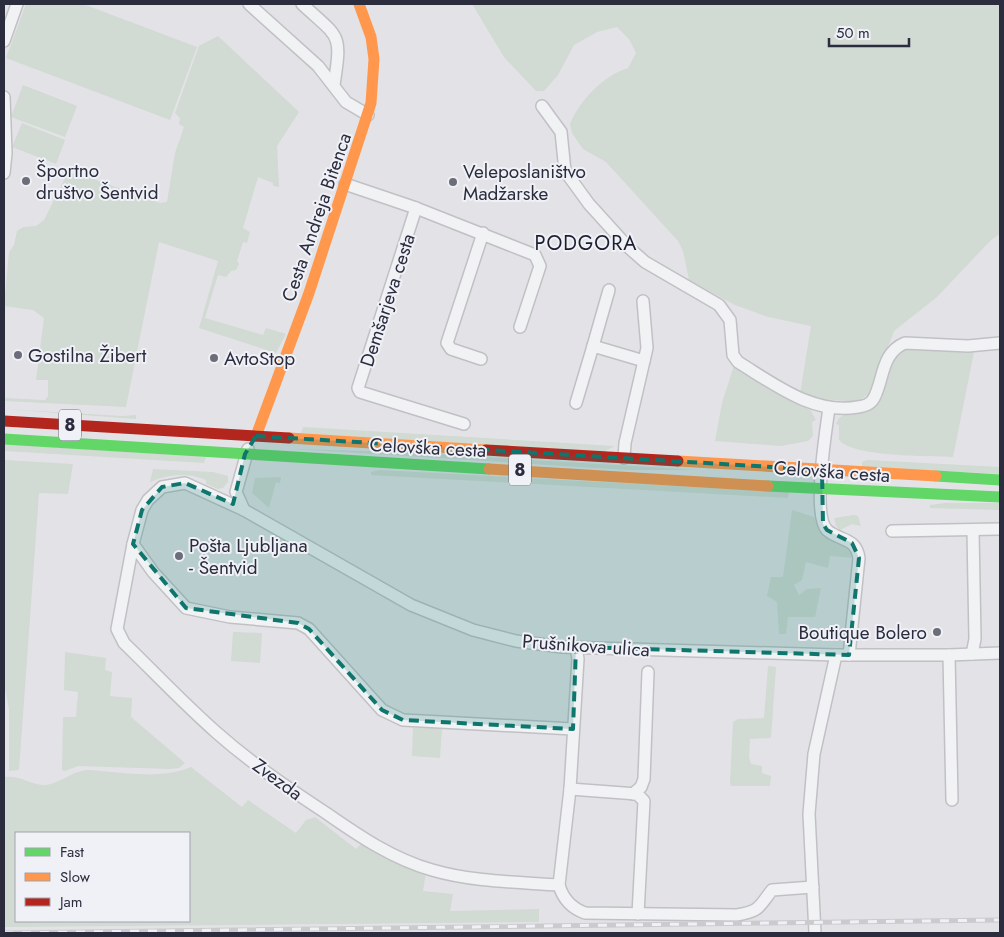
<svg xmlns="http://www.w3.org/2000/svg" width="1004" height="937" font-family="Jost,sans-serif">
<rect width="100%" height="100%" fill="#e3e3e7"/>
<g fill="#d1dad3" fill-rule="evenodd">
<path d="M26 4H83L197 47 170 120 6 58Z"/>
<path d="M472 4H1000V234L992 239 937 297 894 331 870 393 857 402 811 398 800 394 811 326 768 317 735 305 689 280 683 251 678 241 606 162 583 149 572 133 570 124C579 101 604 75 628 68L636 53 629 39 617 27 597 32 574 45 558 75 544 91H536L504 57Z"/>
<path d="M218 36 299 112 277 146 279 187 273 186V183L258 177 243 228 250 232 247 243 243 242 237 261 239 264 236 270 231 271 226 277 218 275 205 318 263 335 266 328 286 334 276 353 199 328 218 261 159 242 126 407 4 401V398L45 400 48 396V380H36L44 318 33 310 4 306 9 252 14 245 17 231 23 227 36 226 44 220 67 174 77 173 160 203 167 202 175 153 184 127 179 124 180 118 175 113 199 46Z"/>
<path d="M23 85 77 106 65 137 11 117Z"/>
<path d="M22 123 65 140 56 164 12 147Z"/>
<path d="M907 347H943L974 352 953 457C929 456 853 457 839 440V425L836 424C842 408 858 417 870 409 893 394 882 360 907 347Z"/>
<path d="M735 362 811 411 816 420 812 422 813 436 808 441 781 446 715 441 722 403Z"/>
<path d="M4 409 122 416 136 415V419Z"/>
<path d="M303 427 615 446 603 452 301 433Z"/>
<path d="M4 444 206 457 204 463 4 451Z"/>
<path d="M294 449 401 452 698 470H628Z"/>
<path d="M4 460 73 464 68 494 39 493 19 770 9 771V709L4 683Z"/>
<path d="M867 460 1000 467V474L862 467V462Z"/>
<path d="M153 469 213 472 228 476V482L223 488 218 489 206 484V480C188 472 168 474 150 482Z"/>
<path d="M379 470 789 492 788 498 371 475V472Z"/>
<path d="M281 477 280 483 276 482 269 508 252 493 255 478Z"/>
<path d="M945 503H1000V510L930 508V505Z"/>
<path d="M792 510 814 517 819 531 848 546 852 549 854 558 830 556 828 568 806 562 802 580 794 585 799 595 807 589 821 588 815 617H788L786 634H779L777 602 767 596 771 577H783Z"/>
<path d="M854 515 858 516 861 526 852 524 840 530 836 526 834 518Z"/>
<path d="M233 632 262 633 260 663 231 661Z"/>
<path d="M65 652 106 658 105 670 112 672 110 696 132 698 131 717 185 763 179 768 170 769 78 766 65 771 62 770 63 717H76L78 692 64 690Z"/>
<path d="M768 666 776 667 771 738 750 739 749 757 751 764 762 766V773L771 776 770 786H731L730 783 733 722 738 719 764 718Z"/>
<path d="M413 728H442L440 758 412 756Z"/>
<path d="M191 767 242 807 248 800 296 833 306 820 315 817 356 849 362 843 426 872 423 891 453 894 450 911 539 909V922L4 927V777C21 775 30 785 45 785 59 784 71 772 86 770 119 771 159 781 191 767ZM16 833H189V921H16Z"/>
</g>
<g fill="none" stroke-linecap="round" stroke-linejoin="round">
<defs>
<g id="street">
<path d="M249 4 318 66 346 102 368 115"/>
<path d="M302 4C340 39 342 32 334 85"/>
<path d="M4 41 17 4"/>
<path d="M4 97 6 153 4 173"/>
<path d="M542 106 561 132 565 171 589 204 628 247 645 262 719 305 730 320 733 355 738 362C774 384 813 415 858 407 864 406 870 405 874 398 884 379 881 353 905 343L968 346 1000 343"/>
<path d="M345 184 416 208 535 255 540 266 520 327"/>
<path d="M416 208 358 388 360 392 464 424"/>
<path d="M593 346 609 290"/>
<path d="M481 359 451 349 447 343 483 233"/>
<path d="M576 403 593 346 644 361"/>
<path d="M829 408C826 430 812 515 827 530 839 541 856 537 859 558L849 655"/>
<path d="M248 449 236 492 244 510 411 605 473 630 516 641 562 647 836 655H949L1000 653"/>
<path d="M624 458 625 443 647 348 643 301"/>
<path d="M244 510 185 483 162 487 148 500 142 510 133 544 117 629 124 643C155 673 184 704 217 733 251 763 288 788 326 813 359 836 393 859 432 870 473 882 517 882 559 885"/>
<path d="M892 531 1000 529"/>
<path d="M133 544 153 572 186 608 230 617 298 623 309 629 382 710 403 720 573 729"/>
<path d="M576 647 578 659 570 789 559 885C563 899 571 908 585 913L737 915C760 911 758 908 772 890L813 887"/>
<path d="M972 654 975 639 973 531"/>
<path d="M949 655 952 800"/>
<path d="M570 789 637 794 644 801 638 914"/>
<path d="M633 794 641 787 644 779 648 672"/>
<path d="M815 933 809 814 814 754 836 655"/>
</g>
</defs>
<use href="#street" stroke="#c1c1c5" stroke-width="14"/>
<use href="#street" stroke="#f1f2f4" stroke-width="11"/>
<g stroke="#63d668" stroke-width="11">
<path d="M4 439 489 469"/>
<path d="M936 476 1000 480"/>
<path d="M768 486 1000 497"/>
</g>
<g stroke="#ff974d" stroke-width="11">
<path d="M256 436 309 293 371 103 374 59 371 37 359 4"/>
<path d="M289 438 486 450"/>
<path d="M678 461 936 476"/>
<path d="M489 469 768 486"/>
</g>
<g stroke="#b3261e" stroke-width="11">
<path d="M4 421 289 438"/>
<path d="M486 450 678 461"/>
</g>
<defs>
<path id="rail" d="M4 933 1000 920"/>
</defs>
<use href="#rail" stroke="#cbcbce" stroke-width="5"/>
<use href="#rail" stroke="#f0f1f6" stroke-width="3" stroke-dasharray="9" stroke-linecap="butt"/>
</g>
<path fill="#0f766e" fill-opacity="0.2" stroke="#0f766e" stroke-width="4" stroke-dasharray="10 6" stroke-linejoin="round" d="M256 436 822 470 823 524 827 530 852 543 859 558 849 655 576 647 573 729 403 720 382 710 309 629 298 623 186 608 133 544 142 510 162 487 185 483 233 504 245 454Z"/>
<g fill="#6b6d7a" stroke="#f0f1f6" stroke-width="2">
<circle cx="26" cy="181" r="5"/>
<circle cx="453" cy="182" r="5"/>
<circle cx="18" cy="355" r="5"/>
<circle cx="214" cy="358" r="5"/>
<circle cx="179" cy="556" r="5"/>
<circle cx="937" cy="632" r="5"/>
</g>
<g text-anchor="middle" stroke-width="4" stroke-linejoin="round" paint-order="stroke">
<g fill="#f0f1f6" stroke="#666876" stroke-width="1">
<rect x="59" y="409.5" width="22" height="31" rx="4"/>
<rect x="509" y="454.5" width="22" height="31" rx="4"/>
</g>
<g font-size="18" font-weight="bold" fill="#2b2d3f">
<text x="70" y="431">8</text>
<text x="520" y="476">8</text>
</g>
<g font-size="19" fill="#2b2d3f" stroke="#f0f1f6" text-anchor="start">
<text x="36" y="177">Športno<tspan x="36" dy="22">društvo Šentvid</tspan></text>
<text x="463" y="178">Veleposlaništvo<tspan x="463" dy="22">Madžarske</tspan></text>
<text x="28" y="362">Gostilna Žibert</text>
<text x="224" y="365">AvtoStop</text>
<text x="189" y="552">Pošta Ljubljana<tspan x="189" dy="22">- Šentvid</tspan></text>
<text x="927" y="639" text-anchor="end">Boutique Bolero</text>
</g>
<g font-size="19" fill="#2b2d3f" stroke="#f0f1f6">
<text transform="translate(316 217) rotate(-71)" y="7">Cesta Andreja Bitenca</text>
<text transform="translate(387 300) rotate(-72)" y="7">Demšarjeva cesta</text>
<text transform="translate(428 447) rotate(3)" y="7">Celovška cesta</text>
<text transform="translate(832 471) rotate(4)" y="7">Celovška cesta</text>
<text transform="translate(586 645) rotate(4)" y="7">Prušnikova ulica</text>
<text transform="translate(278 779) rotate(36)" y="7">Zvezda</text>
</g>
<g font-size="20" letter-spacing="1" fill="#1d1e30" stroke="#f0f1f6">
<text x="586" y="250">PODGORA</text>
</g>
</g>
<rect width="1004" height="937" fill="none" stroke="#2b2d3f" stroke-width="10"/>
<rect x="15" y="832" width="175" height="90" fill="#f0f1f6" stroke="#a1a3ad"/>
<rect x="25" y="848" width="25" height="8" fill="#63d668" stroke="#a1a3ad"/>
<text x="60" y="857" font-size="15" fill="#2b2d3f">Fast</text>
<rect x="25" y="873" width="25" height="8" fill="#ff974d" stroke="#a1a3ad"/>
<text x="60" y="882" font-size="15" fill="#2b2d3f">Slow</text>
<rect x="25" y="898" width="25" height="8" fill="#b3261e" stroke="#a1a3ad"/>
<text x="60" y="907" font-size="15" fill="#2b2d3f">Jam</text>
<path d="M829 38v8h80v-8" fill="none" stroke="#2b2d3f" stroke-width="2.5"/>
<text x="836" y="38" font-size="15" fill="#2b2d3f" stroke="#f0f1f6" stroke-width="4" paint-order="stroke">50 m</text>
</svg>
